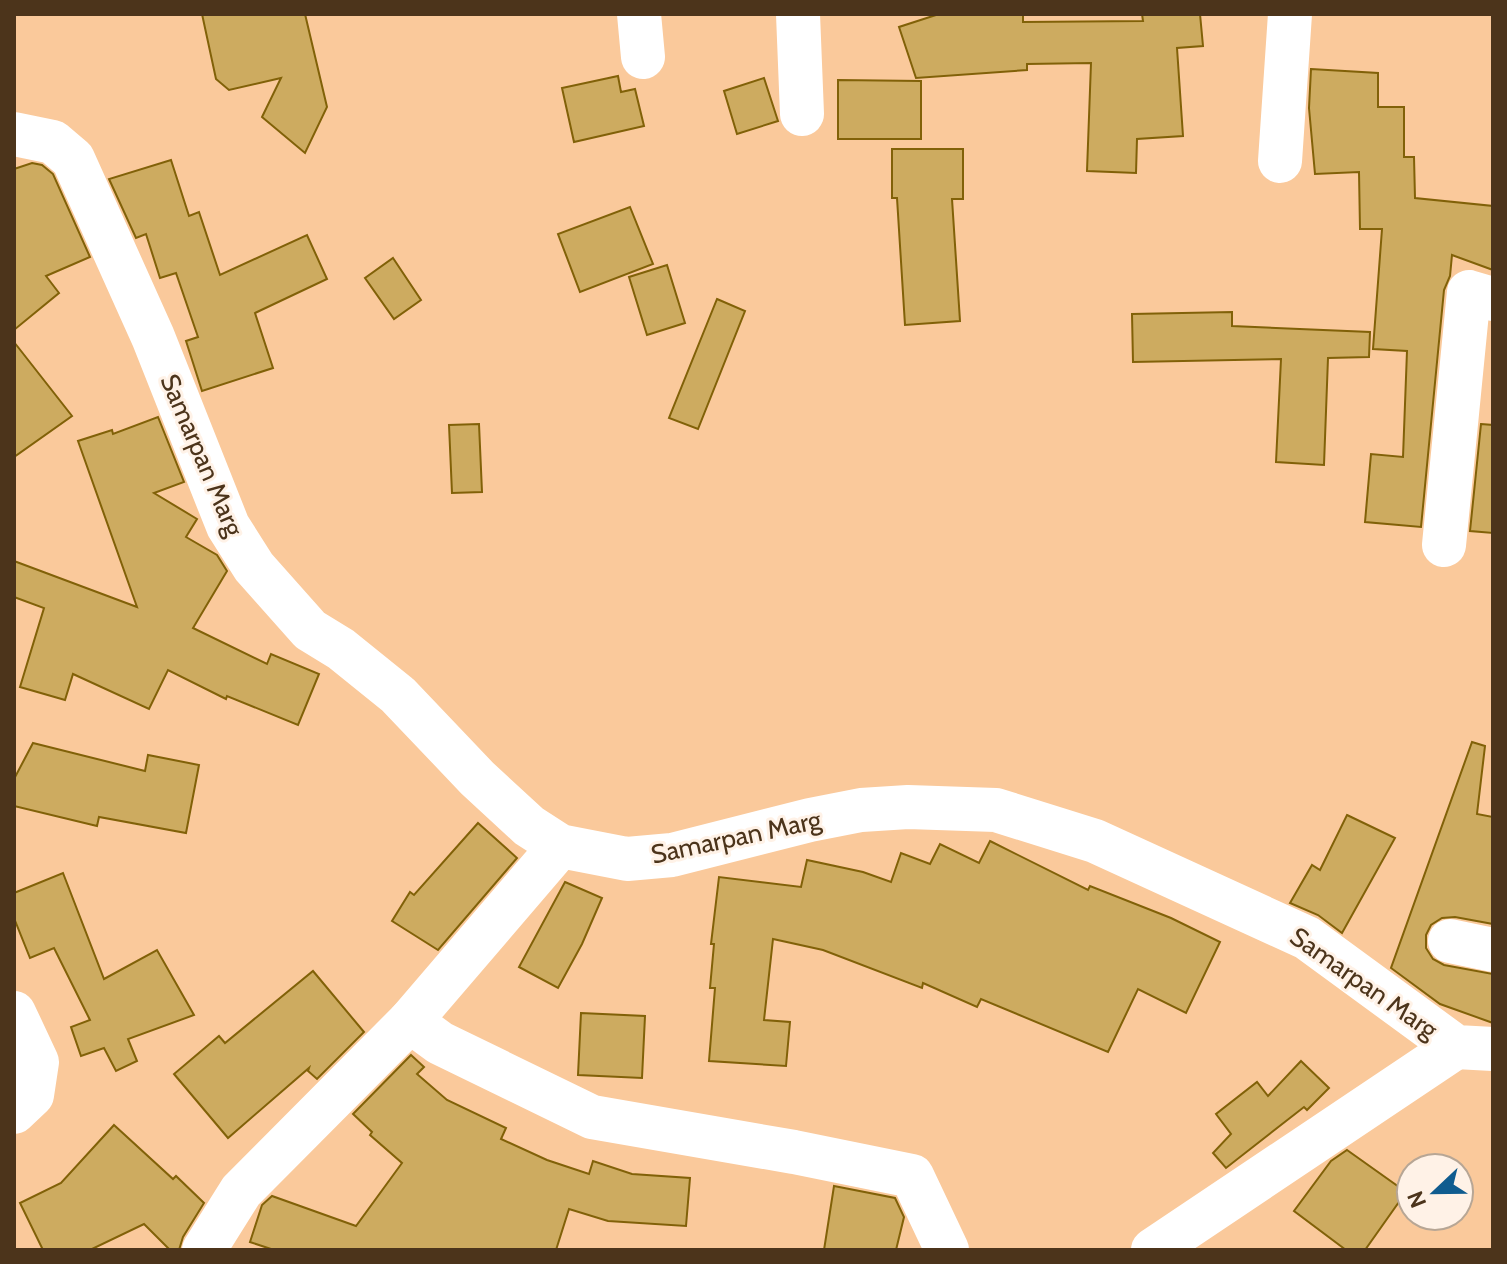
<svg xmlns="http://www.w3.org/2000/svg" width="1507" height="1264" font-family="Cabin,sans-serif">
<rect width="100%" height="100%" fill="#fac99b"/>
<g fill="#cdab60" stroke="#816108" stroke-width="2">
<path d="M202 14H305L327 107 305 153 262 117 281 78 229 90 216 79Z"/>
<path d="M939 14H1023V22L1143 21 1142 14H1200L1203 46 1177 48 1183 136 1137 139 1136 173 1087 171 1091 63 1027 64V70L916 78 899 27Z"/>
<path d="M1311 69 1378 73V107H1404V157H1414L1415 198 1493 206V270L1452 255 1450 276 1444 290 1421 527 1365 522 1371 454 1403 457 1407 351 1373 349 1382 229H1360L1359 172 1315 174 1309 108Z"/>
<path d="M618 76 621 92 635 89 644 126 574 142 562 88Z"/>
<path d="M764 78 778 121 737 134 724 91Z"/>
<path d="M838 80 921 81V139H838Z"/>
<path d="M892 149H963V199H952L960 321 905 325 897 198H892Z"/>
<path d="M171 160 189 216 199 212 220 275 307 235 327 279 255 313 273 368 202 391 186 341 198 337 176 273 160 278 146 234 136 238 109 179Z"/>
<path d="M32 163 42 165 53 174 90 257 46 276 59 293 14 330V169Z"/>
<path d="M630 207 653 264 580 292 558 234Z"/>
<path d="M393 258 421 300 394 319 365 278Z"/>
<path d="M667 265 685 323 647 335 629 277Z"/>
<path d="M717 299 745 311 698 429 669 418Z"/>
<path d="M1232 312V326L1370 332 1369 357 1328 358 1324 465 1276 462 1281 359 1133 362 1132 314Z"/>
<path d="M14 342 72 416 14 457Z"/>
<path d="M158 417 184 482 154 493 197 519 186 537 217 555 227 571 193 628 267 664 271 654 319 674 298 725 227 696 226 699 168 670 149 709 73 674 65 700 20 687 44 608 14 597V561L137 607 78 441 112 430 113 434Z"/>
<path d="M479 424 482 492 452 493 449 425Z"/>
<path d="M1481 424 1493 425V533L1470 531Z"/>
<path d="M1472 742 1485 746 1477 814 1493 817V924L1455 917 1442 918 1431 925 1426 935V948L1433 959 1444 965 1493 974V1023L1440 1004 1391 968Z"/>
<path d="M33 743 145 771 148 755 199 765 186 833 99 817 97 826 14 806V779Z"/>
<path d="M1347 815 1395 838 1342 933 1318 915 1290 903 1312 865 1320 870Z"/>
<path d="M478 823 517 858 438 950 392 921 410 892 414 895Z"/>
<path d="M990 841 1088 890 1090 886 1171 918 1220 942 1186 1013 1138 989 1108 1052 981 999 977 1007 923 983 922 988 823 950 773 939 764 1020 790 1022 786 1066 709 1061 715 988H710L714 944H711L719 877 801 887 807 860 863 872 891 882 901 853 930 864 940 844 979 863Z"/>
<path d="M63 873 104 979 157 950 194 1015 128 1039 137 1061 116 1071 104 1048 81 1056 71 1027 90 1020 54 948 30 958 14 918V893Z"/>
<path d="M565 882 602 898 582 944 558 988 519 967Z"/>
<path d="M313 971 364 1032 317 1079 308 1071 309 1068 228 1138 174 1074 219 1036 225 1043Z"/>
<path d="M581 1013 645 1016 642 1078 578 1075Z"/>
<path d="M411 1055 424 1067 417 1074 447 1100 506 1128 501 1139 547 1160 589 1174 593 1161 632 1174 690 1178 686 1226 608 1221 569 1209 556 1250H274L250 1242 262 1205 272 1196 356 1226 402 1163 370 1135 372 1132 353 1114Z"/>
<path d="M1301 1061 1329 1088 1307 1110 1304 1107 1226 1168 1213 1153 1231 1134 1216 1114 1257 1082 1268 1096Z"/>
<path d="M114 1125 173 1179 176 1176 204 1203 183 1237 179 1250H170L144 1224 90 1250H43L20 1203 61 1183Z"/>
<path d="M1347 1150 1406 1192 1365 1250H1346L1294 1211 1331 1161Z"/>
<path d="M834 1186 895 1198 904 1217 896 1250H824Z"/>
</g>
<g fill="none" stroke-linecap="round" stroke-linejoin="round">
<g stroke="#fff" stroke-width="44">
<path d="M639 14 643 57"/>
<path d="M798 14 802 114"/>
<path d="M14 134 53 142 73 159 153 337 228 526 254 567 310 630 341 649 398 695 477 778 529 826 560 846 627 859 672 855 810 820 861 810 908 807 996 810 1095 841 1307 938 1456 1047 1493 1049"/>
<path d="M1280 161 1290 14"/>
<path d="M1444 545 1469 292 1493 299"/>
<path d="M1450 941 1493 950"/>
<path d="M14 1013 37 1062 32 1095 14 1112"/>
<path d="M410 1021 440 1043 592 1117 794 1152 912 1176 947 1250"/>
<path d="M204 1250 241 1191 410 1021 560 846"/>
<path d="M1153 1250 1456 1047"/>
</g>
</g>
<g text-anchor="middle" stroke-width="6" stroke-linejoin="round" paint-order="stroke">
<g font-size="26" fill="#4c341b" stroke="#fff2e7">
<text transform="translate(202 455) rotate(67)" y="9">Samarpan Marg</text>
<text transform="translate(736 837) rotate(-12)" y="9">Samarpan Marg</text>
<text transform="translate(1364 983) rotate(35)" y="9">Samarpan Marg</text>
</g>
</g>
<rect width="1507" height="1264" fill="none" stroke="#4c341b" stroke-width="32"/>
<g transform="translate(1435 1192) rotate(248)"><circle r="38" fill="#fff2e7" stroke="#b7a695" stroke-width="2"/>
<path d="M0-6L14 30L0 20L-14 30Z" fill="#105c8f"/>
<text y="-12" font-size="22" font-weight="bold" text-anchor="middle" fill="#4c341b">N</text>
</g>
</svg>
